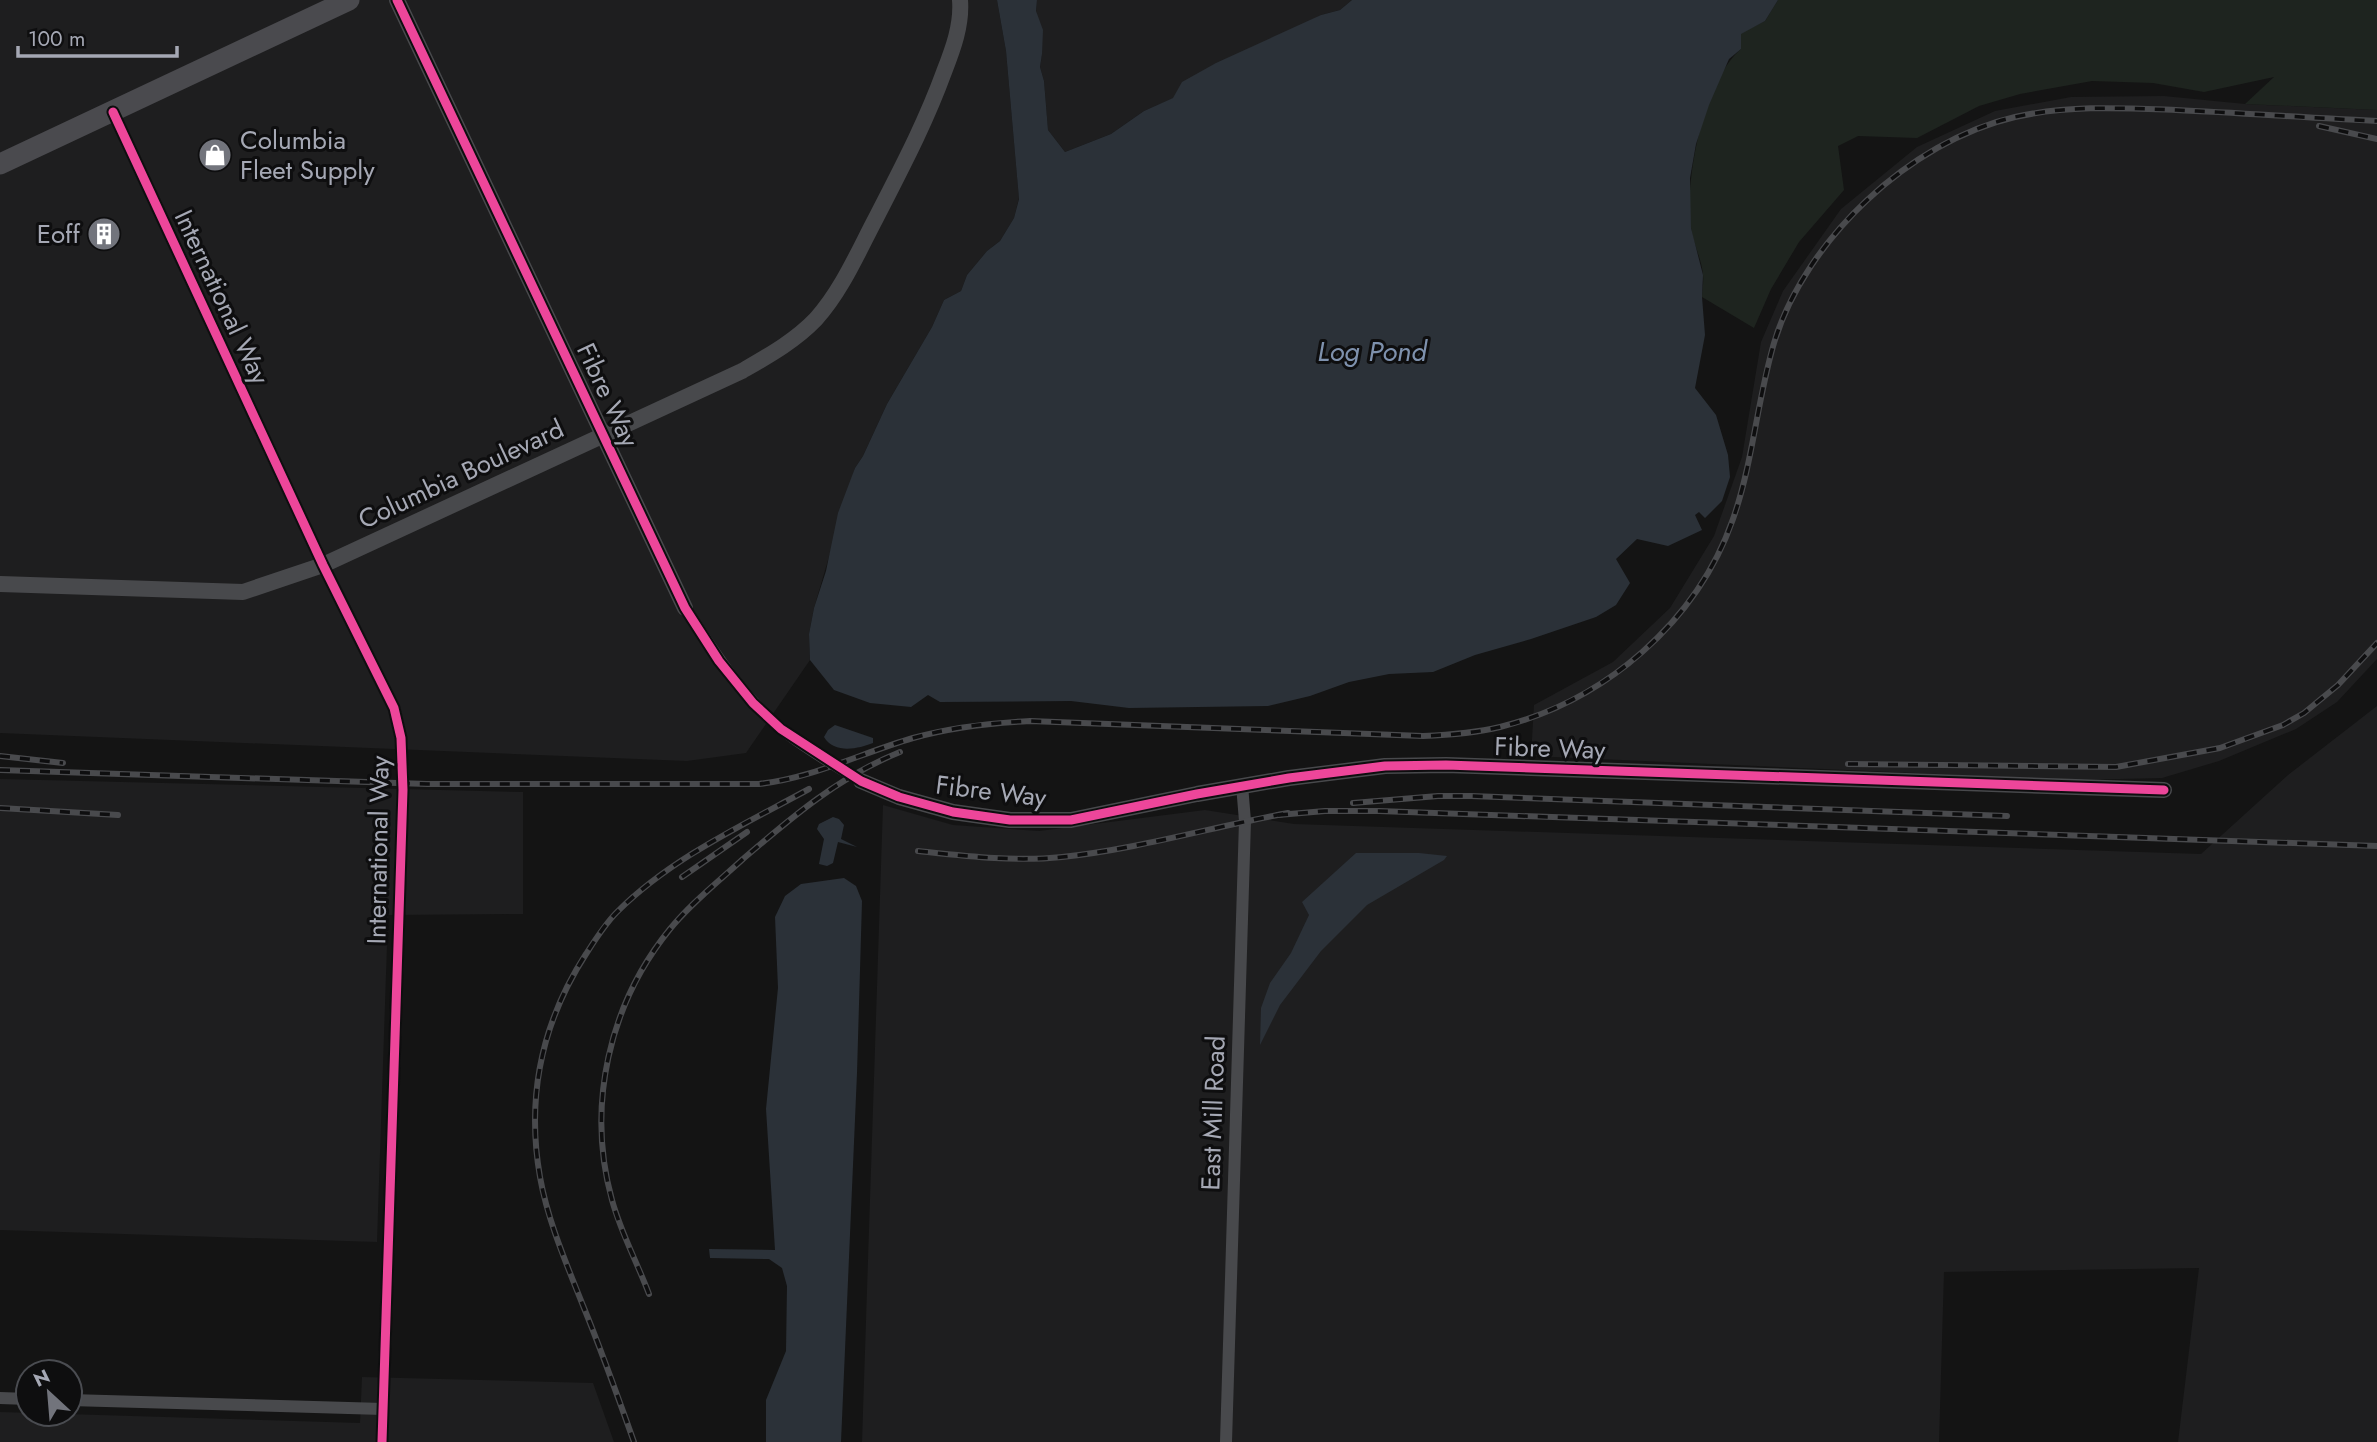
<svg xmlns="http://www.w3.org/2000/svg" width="2377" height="1442" font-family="Jost,sans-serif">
<rect width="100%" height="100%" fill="#141414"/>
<g fill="#1e1e1f">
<path d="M0 0H997L1006 51 1019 198 1014 218 1000 241 987 251 967 275 961 291 944 300 932 327 887 404 863 456 855 468 814 608 809 634 810 660 746 753 687 761 0 733Z"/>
<path d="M1037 0H1352L1340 10 1321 15 1174 98 1144 111 1111 134 1065 152 1048 130 1044 81 1040 67 1042 54 1036 11Z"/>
<path d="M2164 96 2245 104 2377 110V659L2337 702 2296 729 2219 761 2162 778 2074 780 1531 756 1534 705 1613 662 1670 608 1714 536 1742 457 1761 342 1783 291 1841 209 1917 147 1995 111 2071 97Z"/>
<path d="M2377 706V1442H2178L2199 1268 1944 1272 1939 1442H862L883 805 953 825 1039 831 1205 810 1294 824 2201 854 2288 775Z"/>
<path d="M0 779 523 792V914L388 915 377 1242 0 1230Z"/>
<path d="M362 1377 593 1383 614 1442H0V1412L360 1423Z"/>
</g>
<path fill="#1e241f" d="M1778 0H2377V110L2245 104 2274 77 2204 92 2153 83 2092 81 2020 94 1979 106 1917 138 1858 136 1838 146 1844 190 1799 242 1771 289 1754 328 1702 297C1702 290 1704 282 1703 275 1702 259 1693 244 1691 228 1684 181 1704 80 1741 49V33L1765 21Z"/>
<g fill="#2b3138">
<path d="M997 0H1037L1036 11 1043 30 1042 54 1040 67 1044 81 1048 130 1065 152 1111 134 1144 111 1173 98 1182 82 1216 63 1321 15 1340 10 1352 0H1778L1765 21 1741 34V49L1729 59 1709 105 1696 144 1690 178 1691 228 1703 275 1702 297 1705 335 1695 388 1716 415 1728 455 1730 477 1722 501 1705 518 1699 512 1695 515 1702 530 1668 546 1637 539 1616 559 1630 583 1616 605 1596 617 1531 639 1475 655 1433 672 1389 674 1349 682 1310 696 1268 706 1129 708 1071 701 940 702 928 695 911 707 870 703 834 690 810 660 809 634 814 608 826 571 838 513 855 468 863 456 887 404 932 327 944 300 961 291 967 275 987 251 1000 241 1014 218 1019 199 1006 51Z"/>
<path d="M835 725 873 738V743C858 749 834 754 824 737L828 730Z"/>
<path d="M833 817 839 819 844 825 841 839 857 847 838 842 833 863 827 866 819 864 824 839 817 829 819 824Z"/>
<path d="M1356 853H1419L1447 856 1444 860 1367 905 1321 951 1280 1005 1260 1045 1261 1008 1270 983 1291 953 1309 915 1302 902Z"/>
<path d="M844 878 856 886 862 901 857 1073 841 1442H766V1400L786 1351 787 1286 782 1268 769 1259 710 1258 709 1249 775 1250 766 1109 778 988 775 917 785 896 801 884Z"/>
</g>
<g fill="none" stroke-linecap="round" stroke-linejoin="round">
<g stroke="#48494c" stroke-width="12">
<path d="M113 112 323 565 394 708 401 738 403 790 382 1442"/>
<path d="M0 1398 28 1399"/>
<path d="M70 1400 383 1409"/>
<path d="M1226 1442 1245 821 1242 785"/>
</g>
<g stroke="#48494c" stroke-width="16">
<path d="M397 0 685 608"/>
<path d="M0 584 243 592 323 565 742 371C768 356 795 341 816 319 842 290 858 252 876 218 901 169 925 124 944 72 953 49 962 25 960 0"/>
<path d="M861 781 899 797 953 812 1010 820H1071L1197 794 1289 778 1385 766 1446 765 2164 790"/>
</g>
<path stroke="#4a4a4e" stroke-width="21" d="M0 164 349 0"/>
<defs>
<g id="rail">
<path d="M2319 126 2377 139"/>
<path d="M0 756 63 763"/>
<path d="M1848 764 2116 767 2220 748 2283 725 2304 713 2338 685 2377 643"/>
<path d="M0 770 427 784H759C813 778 861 753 913 738 952 727 990 723 1030 721L1423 736C1449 735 1475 733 1500 727 1605 701 1697 622 1733 519 1753 462 1757 401 1774 343 1805 240 1910 141 2015 117 2069 105 2122 108 2176 110 2243 113 2310 118 2377 121"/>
<path d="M1353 803 1438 796H1471L2007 816"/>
<path d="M0 808 118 815"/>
<path d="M1278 815 1325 811H1379L2377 846"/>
<path d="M918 851C965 856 1014 862 1062 857 1138 849 1212 827 1288 813"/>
<path d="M682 877 747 832"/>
<path d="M649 1294C637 1262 621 1233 612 1200 586 1106 609 1004 670 929 691 903 718 882 743 859 792 817 840 776 900 752"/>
<path d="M634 1442C618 1397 602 1352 584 1308 567 1265 548 1222 540 1177 526 1097 542 1022 586 954 595 940 605 924 617 912 671 858 743 825 809 789"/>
</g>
</defs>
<use href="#rail" stroke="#494a4d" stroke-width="6"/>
<use href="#rail" stroke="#0e0e0f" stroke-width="3.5" stroke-dasharray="10" stroke-linecap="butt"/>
<path stroke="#48494c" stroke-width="12" d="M685 608C713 651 740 694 779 727 804 748 834 764 861 781"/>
<defs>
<g id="cycleway">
<path d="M397 0 685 608 719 661 753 703 781 729 861 781 899 797 953 812 1010 820H1071L1197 794 1289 778 1385 766 1446 765 2164 790"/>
<path d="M113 112 323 565 394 708 401 738 403 790 382 1442"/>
</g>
</defs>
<use href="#cycleway" stroke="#0e0e0f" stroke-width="13"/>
<use href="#cycleway" stroke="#ed469a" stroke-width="9"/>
</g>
<defs>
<symbol id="shop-disc" viewBox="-11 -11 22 22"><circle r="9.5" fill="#72747c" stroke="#0e0e0f"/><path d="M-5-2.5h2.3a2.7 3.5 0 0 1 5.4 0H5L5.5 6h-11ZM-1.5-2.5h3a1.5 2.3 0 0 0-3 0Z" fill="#fff"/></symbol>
<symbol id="building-disc" viewBox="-11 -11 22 22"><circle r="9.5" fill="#72747c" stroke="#0e0e0f"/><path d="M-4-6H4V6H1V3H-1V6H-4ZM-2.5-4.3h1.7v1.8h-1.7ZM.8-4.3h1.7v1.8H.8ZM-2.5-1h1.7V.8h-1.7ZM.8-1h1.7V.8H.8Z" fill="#fff"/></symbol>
</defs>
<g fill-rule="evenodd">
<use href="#shop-disc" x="196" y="136" width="38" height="38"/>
<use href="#building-disc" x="85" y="215" width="38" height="38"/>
</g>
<g text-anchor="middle" stroke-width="6" stroke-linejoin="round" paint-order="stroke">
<g font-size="26" fill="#a5a8b4" stroke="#0e0e0f" text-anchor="start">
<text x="240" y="149">Columbia<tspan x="240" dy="30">Fleet Supply</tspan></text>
<text x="80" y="243" text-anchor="end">Eoff</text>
</g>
<g font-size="26" fill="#a5a8b4" stroke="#0e0e0f">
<text transform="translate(222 297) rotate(65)" y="9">International Way</text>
<text transform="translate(608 395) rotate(65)" y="9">Fibre Way</text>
<text transform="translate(461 474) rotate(-25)" y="9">Columbia Boulevard</text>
<text transform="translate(1550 748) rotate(2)" y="9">Fibre Way</text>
<text transform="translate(991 791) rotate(7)" y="9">Fibre Way</text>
<text transform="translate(378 850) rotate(-89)" y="9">International Way</text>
<text transform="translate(1213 1113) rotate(-88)" y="9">East Mill Road</text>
</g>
<g font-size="28" font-style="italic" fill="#7e91ad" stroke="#0e0e0f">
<text x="1372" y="361">Log Pond</text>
</g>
</g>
<g transform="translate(49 1393) rotate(334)"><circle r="33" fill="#0e0e0f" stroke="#4a4c51" stroke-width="2"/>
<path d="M0-5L12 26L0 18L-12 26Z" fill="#72747c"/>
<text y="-10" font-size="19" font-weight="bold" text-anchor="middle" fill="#a5a8b4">N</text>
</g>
<path d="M18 46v10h159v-10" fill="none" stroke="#a5a8b4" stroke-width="3.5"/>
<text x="28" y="46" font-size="21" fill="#a5a8b4" stroke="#0e0e0f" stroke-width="5" paint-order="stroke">100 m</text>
</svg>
